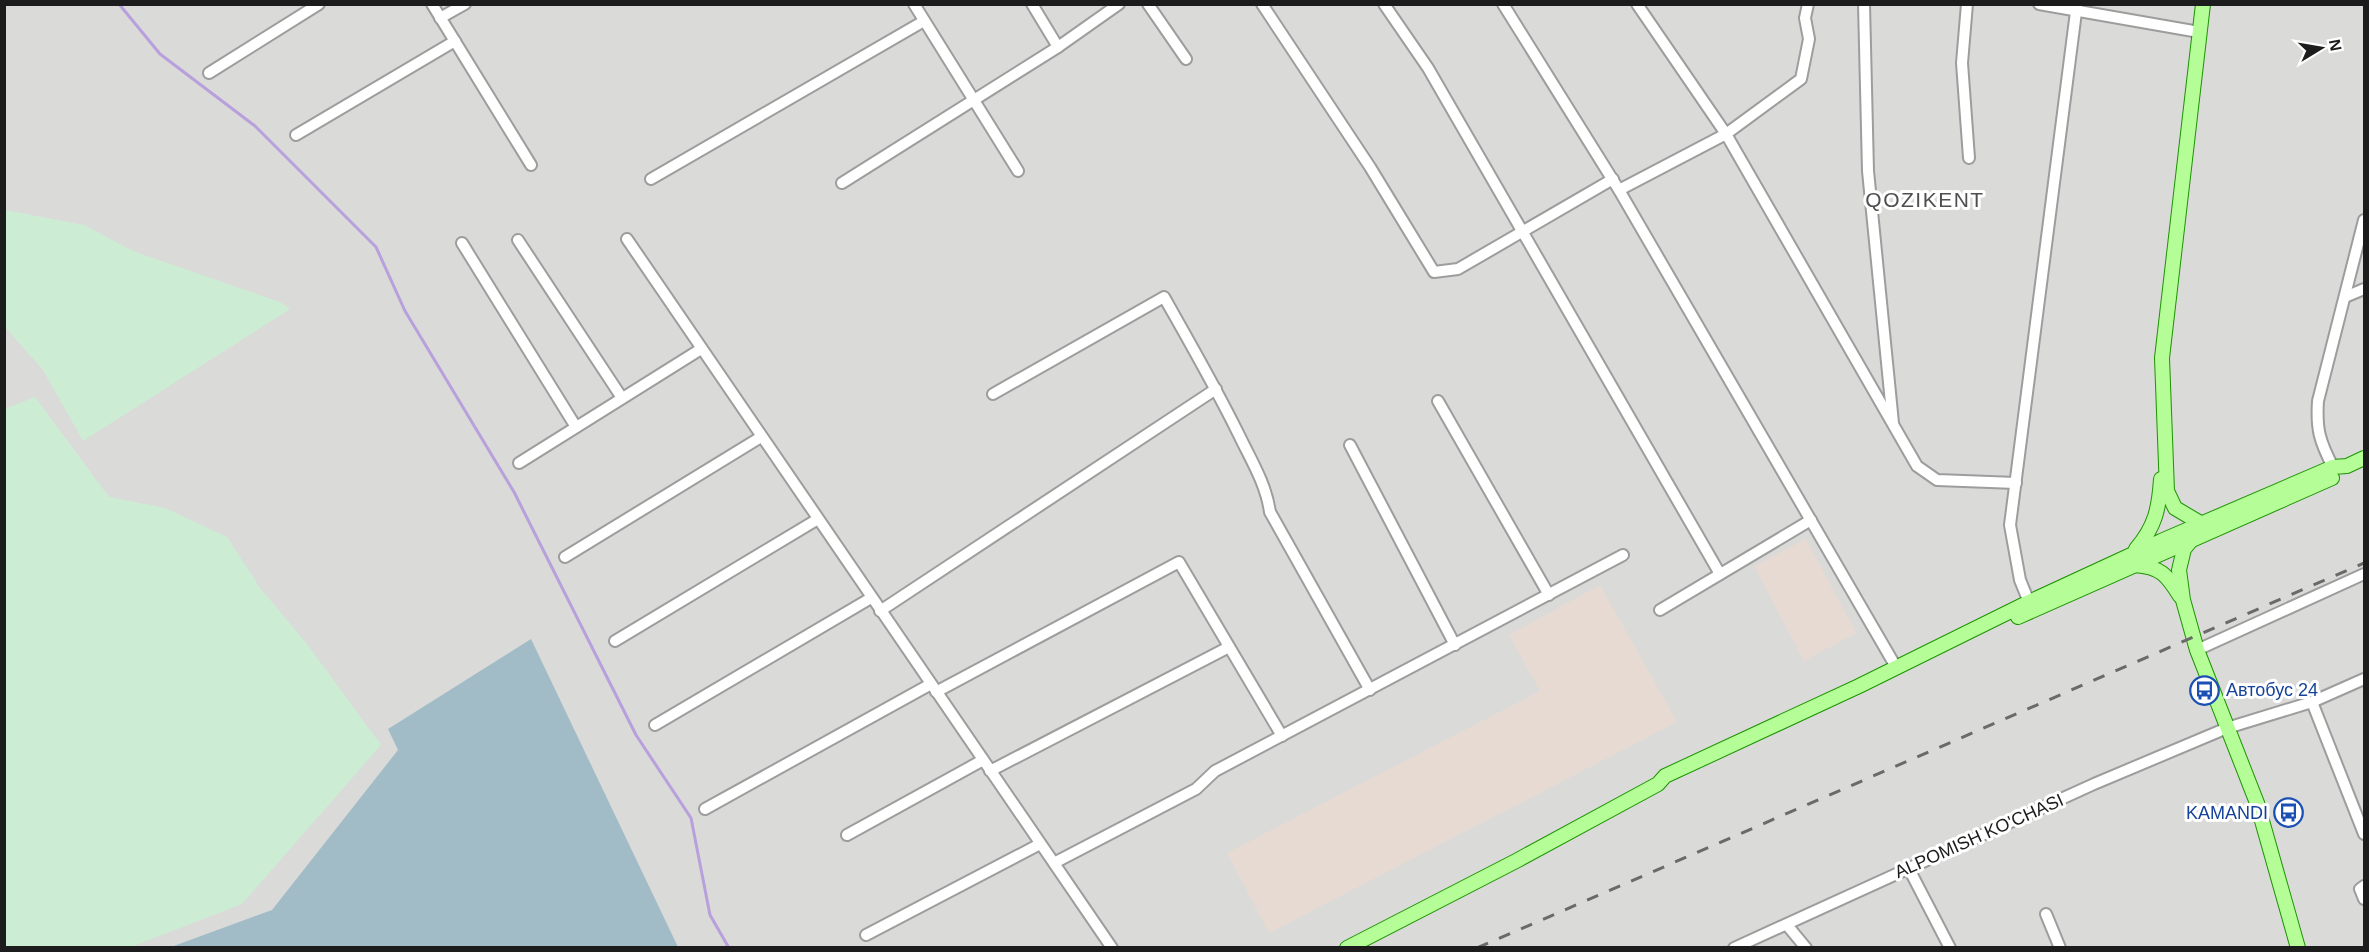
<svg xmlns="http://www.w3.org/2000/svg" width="2369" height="952" font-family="Helvetica,sans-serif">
<rect width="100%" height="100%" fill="#e4eee1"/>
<path fill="#dadad9" d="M5 5H2364V947L5 948Z"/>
<g fill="#e7dad3">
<path d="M1806 539 1856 633 1804 661 1754 566Z"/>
<path d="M1600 585 1677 722 1269 933 1227 853 1540 691 1509 635Z"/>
</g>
<g fill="#ccedd3">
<path d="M5 210 84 225 133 251 280 302 290 309 83 441 43 370 5 327Z"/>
<path d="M35 397 109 497 165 508 227 537 260 588 307 644 381 745 242 904 131 947H5V409Z"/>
</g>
<path fill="#a2bcc7" d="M531 639 678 947H171L272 910 398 750 388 729Z"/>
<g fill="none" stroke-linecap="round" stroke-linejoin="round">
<path stroke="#b7a0dc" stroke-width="3" d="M119 4 160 54 255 126 376 247 405 311 514 492 636 735 691 818 710 915 729 948"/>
<defs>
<g id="minor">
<path d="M432 4 531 165"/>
<path d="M914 4 1018 171"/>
<path d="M1032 4 1058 47"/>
<path d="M1148 4 1186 59"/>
<path d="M1262 4 1370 167 1434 272 1458 269 1613 179"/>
<path d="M1384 4 1428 68 1720 574"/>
<path d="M1503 4 1619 190 1896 667"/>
<path d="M1637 4 1726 134 1917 466 1937 480 2016 483"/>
<path d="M1864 4 1868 171 1893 423"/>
<path d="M1967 4 1962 63 1969 158"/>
<path d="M2039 4 2199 32"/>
<path d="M440 18 465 4"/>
<path d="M209 73 319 4"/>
<path d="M296 135 455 41"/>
<path d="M651 179 924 21"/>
<path d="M842 183 1058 47 1119 4"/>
<path d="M1619 190 1726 134 1801 79 1809 39 1805 18 1808 4"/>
<path d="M627 239 1112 948"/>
<path d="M518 240 622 398"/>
<path d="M462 243 576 427"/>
<path d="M2345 297 2364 289"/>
<path d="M993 394 1164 297C1190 343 1216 388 1239 435 1251 460 1266 484 1270 512L1370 690"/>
<path d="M1438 401 1549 595"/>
<path d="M1350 445 1455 645"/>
<path d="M519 463 701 349"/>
<path d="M2333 467C2320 442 2316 430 2318 401L2364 220"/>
<path d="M565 557 761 437"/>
<path d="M2029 602 2020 580 2010 525 2077 4"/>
<path d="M1660 610 1811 520"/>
<path d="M880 611 1216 389"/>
<path d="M615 641 818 519"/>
<path d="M2197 650 2364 574"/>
<path d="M936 692 1179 562 1282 736"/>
<path d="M2312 702 2364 834"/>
<path d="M655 725 871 598"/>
<path d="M990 771 1229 647"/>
<path d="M705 809 931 684"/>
<path d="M847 835 983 760"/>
<path d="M1054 863 1196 789 1215 771 1623 555"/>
<path d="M1908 867 1950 948"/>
<path d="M2364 886 2360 889 2364 899"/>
<path d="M2046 914 2060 948"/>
<path d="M1787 925 1806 948"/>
<path d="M866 935 1040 844"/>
<path d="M1734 948 2094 784 2227 728 2312 702 2364 679"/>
</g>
<g id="major">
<path d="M2202 524 2175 508 2167 491 2162 358 2203 4"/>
<path d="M2193 538 2184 549 2179 570 2183 600 2197 650 2257 803 2298 948"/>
<path d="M2136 549C2155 527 2159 509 2161 479"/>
<path d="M2135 565C2161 567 2167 575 2180 596"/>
<path d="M2018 617 2332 478"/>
<path d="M1347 948 1516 861 1658 784 1665 776 1859 686 2029 602 2161 541 2333 467 2347 466 2364 458"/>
</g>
</defs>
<use href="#minor" stroke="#9d9d9d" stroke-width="14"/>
<use href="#major" stroke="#1c9400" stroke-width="16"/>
<use href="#minor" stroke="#fff" stroke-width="10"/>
<use href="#major" stroke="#b4fd97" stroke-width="14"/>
<path stroke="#6a6a6a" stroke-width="3" stroke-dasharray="12 12" stroke-linecap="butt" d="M1477 948 2364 563"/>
</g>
<defs>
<symbol id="bus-ring" viewBox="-11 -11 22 22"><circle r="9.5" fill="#fff" stroke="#1a4fb4" stroke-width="1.5"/><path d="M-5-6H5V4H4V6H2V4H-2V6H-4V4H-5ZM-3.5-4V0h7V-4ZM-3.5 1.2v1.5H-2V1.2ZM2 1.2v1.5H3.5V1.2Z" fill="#1a4fb4"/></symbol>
</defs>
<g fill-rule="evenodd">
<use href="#bus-ring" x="2188" y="674" width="33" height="33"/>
<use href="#bus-ring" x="2272" y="796" width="33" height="33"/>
</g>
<g text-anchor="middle" stroke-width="6" stroke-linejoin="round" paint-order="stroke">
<g font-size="18" fill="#164399" stroke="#fff" text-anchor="start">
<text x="2226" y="696">Автобус 24</text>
<text x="2268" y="819" text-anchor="end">KAMANDI</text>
</g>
<g font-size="18" fill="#1c1c1c" stroke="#fff">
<text transform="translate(1979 836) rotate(-24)" y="6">ALPOMISH KO'CHASI</text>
</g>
<g font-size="21" letter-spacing="1.5" fill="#4f4f4f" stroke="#fff">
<text x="1925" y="207">QOZIKENT</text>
</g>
</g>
<rect width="2369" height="952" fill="none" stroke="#1c1c1c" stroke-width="12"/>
<g transform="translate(2321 48) rotate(79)" stroke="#ffffff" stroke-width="4.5" paint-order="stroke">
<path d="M0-4.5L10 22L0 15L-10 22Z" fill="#1c1c1c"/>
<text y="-9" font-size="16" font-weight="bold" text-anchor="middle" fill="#1c1c1c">N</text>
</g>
</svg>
